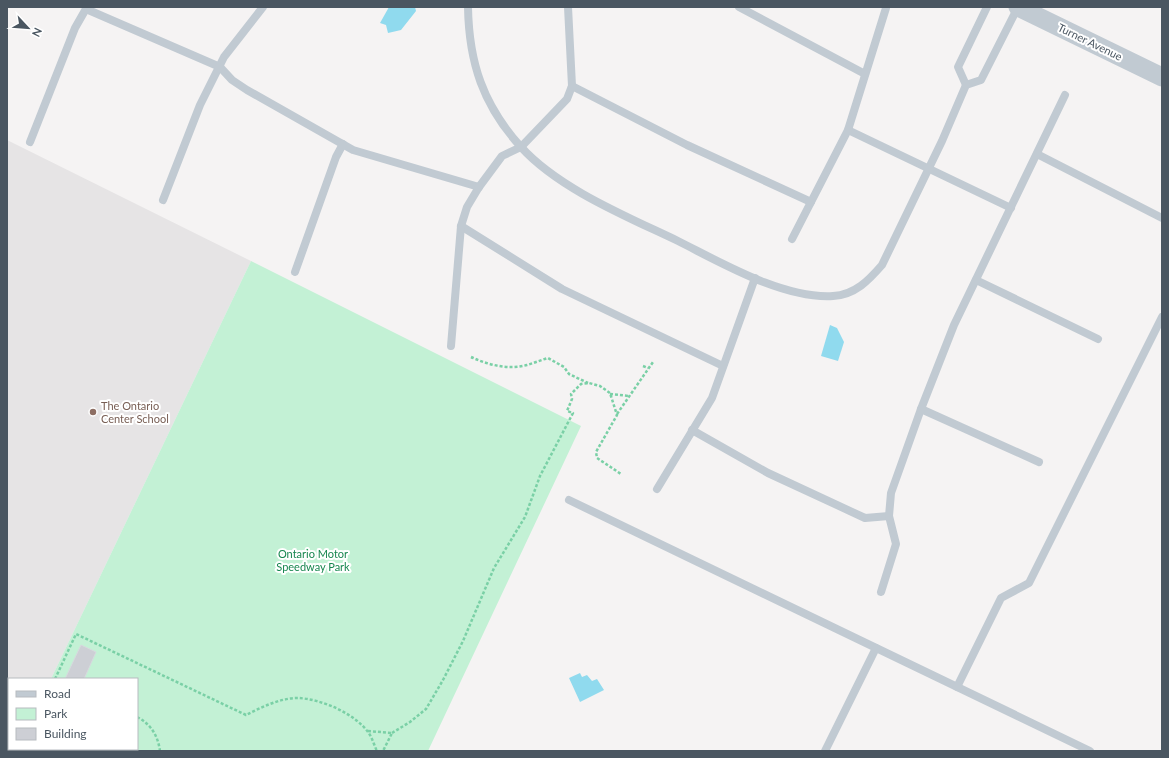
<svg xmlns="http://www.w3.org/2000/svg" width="1169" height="758" font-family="Lato,sans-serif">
<rect width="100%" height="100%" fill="#f5f3f3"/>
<path fill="#e6e4e5" d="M7 140 251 261 51 679H9V731L7 728Z"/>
<path fill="#c3f1d5" d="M251 261 581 426 428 751H25L23 749H137V679H51Z"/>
<g fill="#90daee">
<path d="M389 7H415L416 11 401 30 388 33 386 25 380 23Z"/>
<path d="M830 325 837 328 844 342 838 361 821 356Z"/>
<path d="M580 673 582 677 587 675 592 681 597 679 604 690 580 702 569 678Z"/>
</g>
<path fill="#cdcfd5" stroke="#d7d9de" d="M81 645 96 652 84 679H65Z"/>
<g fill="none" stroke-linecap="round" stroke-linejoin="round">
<g stroke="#7ad0a6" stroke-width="2.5" stroke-dasharray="3 2" stroke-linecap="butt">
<path d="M471 357C488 365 509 370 527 365 534 363 541 360 548 358L564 367 569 374 588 383"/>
<path d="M643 366 648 368"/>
<path d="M610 394 629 396"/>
<path d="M617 414 653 362"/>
<path d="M55 679 76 634 246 715C262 707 280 698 298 698 321 699 354 713 368 732 372 737 374 745 377 751"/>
<path d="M137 717C151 724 158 736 160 751"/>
<path d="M368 731 392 733 383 751"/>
<path d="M392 733 410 722 426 709 443 680 463 641 494 568 525 517 540 476 573 413 567 411 572 399 571 394 581 384 589 383 600 386 610 393 617 415 596 452 597 458 621 474"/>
<path d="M22 749V751"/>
<path d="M80 751V749"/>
</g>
<g stroke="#c1cad2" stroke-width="8">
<path d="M468 7C469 63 483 105 521 147 559 189 628 217 678 241 722 263 783 299 833 296 855 295 869 280 882 265L942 141 966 85 981 80 1018 7"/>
<path d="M739 7 865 74"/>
<path d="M86 9 220 67 232 80 247 90 353 150 479 187"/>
<path d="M966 85 958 67 987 7"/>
<path d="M572 86 687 145 811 202"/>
<path d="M848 130 1011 208"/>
<path d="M30 142 75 28 87 7"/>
<path d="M1037 154 1162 218"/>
<path d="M163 200 200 105 224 57 263 7"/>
<path d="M461 226 562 289 723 366"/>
<path d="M792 239 848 130 886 8"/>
<path d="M295 272 336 157 343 144"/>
<path d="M976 280 1098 339"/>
<path d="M451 346 461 226 467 207 479 187 502 156 521 147 567 99 572 86 568 7"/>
<path d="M921 409 1039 462"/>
<path d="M692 430 768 473 865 518 889 516"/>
<path d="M657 489 712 398 755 278"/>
<path d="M569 500 1090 751"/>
<path d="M881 592 896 544 889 516 891 493 921 409 954 325 1065 95"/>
<path d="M957 687 1001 598 1029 583 1162 317"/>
<path d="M825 751 876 648"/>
</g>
<path stroke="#c1cad2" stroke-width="19" d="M1018 7 1162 77"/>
</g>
<circle fill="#8d6e63" stroke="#fff" stroke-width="1.5" cx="93" cy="412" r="4"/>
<g text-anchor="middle" stroke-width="4" stroke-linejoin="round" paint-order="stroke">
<g font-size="11" fill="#4a5661" stroke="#fff">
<text transform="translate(1090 42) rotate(26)" y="4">Turner Avenue</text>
</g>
<g font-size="11" fill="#785e54" stroke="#fff" text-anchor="start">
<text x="101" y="410">The Ontario<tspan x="101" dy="13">Center School</tspan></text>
</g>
<g font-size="11" fill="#17864f" stroke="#fff">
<text x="313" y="558">Ontario Motor<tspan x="313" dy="13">Speedway Park</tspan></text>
</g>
</g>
<rect width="1169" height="758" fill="none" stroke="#4a5661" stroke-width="16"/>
<rect x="8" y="678" width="130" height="72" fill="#ffffff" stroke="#b7bbc0"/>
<rect x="16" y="691" width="20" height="6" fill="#c1cad2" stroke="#b7bbc0"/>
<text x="44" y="698" font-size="12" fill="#4a5661">Road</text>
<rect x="16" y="708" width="20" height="12" fill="#c3f1d5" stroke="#b7bbc0"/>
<text x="44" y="718" font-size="12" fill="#4a5661">Park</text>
<rect x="16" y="728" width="20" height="12" fill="#cdcfd5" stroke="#b7bbc0"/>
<text x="44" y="738" font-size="12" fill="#4a5661">Building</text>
<g transform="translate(28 28) rotate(116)" stroke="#ffffff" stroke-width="3" paint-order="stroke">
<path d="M0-3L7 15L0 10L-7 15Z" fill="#4a5661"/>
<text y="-6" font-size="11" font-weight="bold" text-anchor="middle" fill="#4a5661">N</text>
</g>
</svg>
